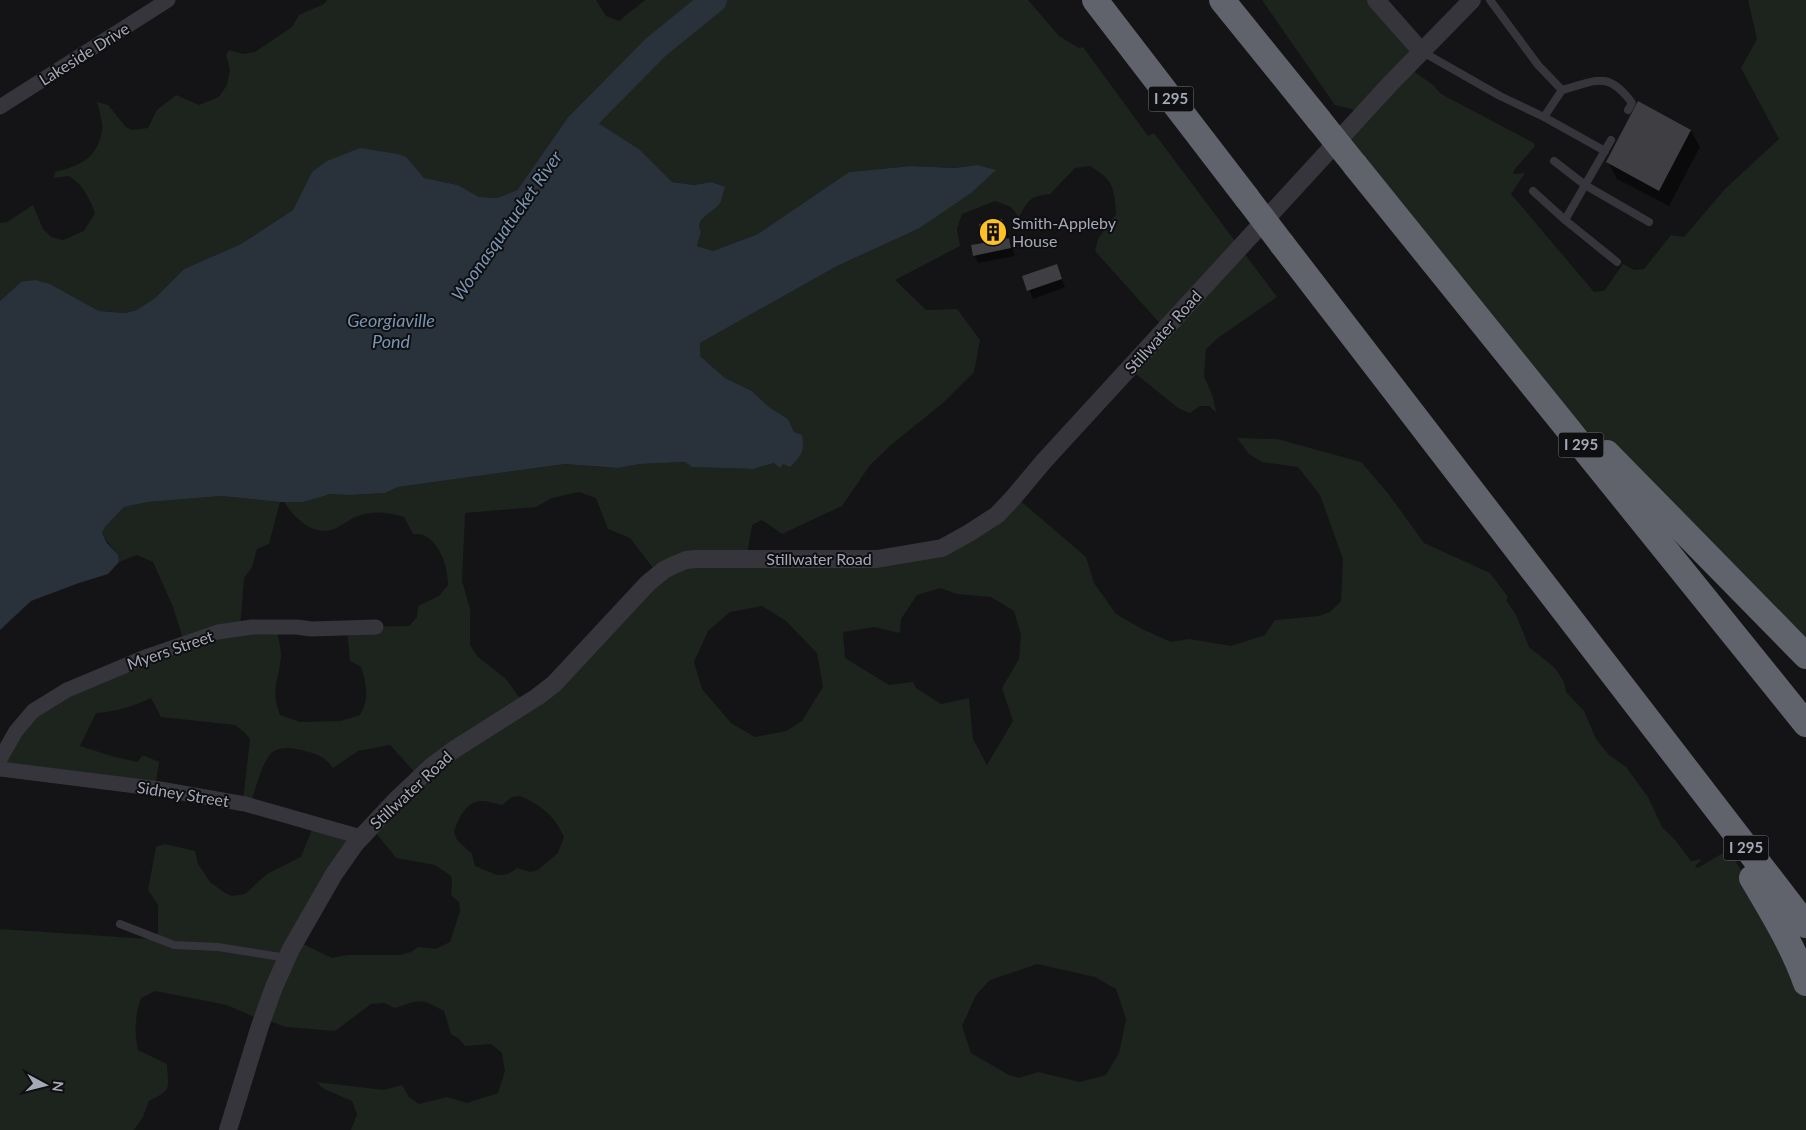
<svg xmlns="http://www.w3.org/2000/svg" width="1806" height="1130" font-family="Lato,sans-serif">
<rect width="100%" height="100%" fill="#141416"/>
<g fill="#1c241d" fill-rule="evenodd">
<path d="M327 0H596L606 16 619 21 645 0H1028L1059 36 1079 48 1083 47 1148 136 1154 133 1277 297 1218 338 1206 349 1204 376 1213 397 1216 412 1209 406H1200L1190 413 1178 408 1131 370 1164 328 1095 251 1098 239 1116 214C1114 187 1114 181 1090 166L1075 168 1050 194C1029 197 1029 199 1019 217L1011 207 995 201 962 214 957 229 960 246 895 280 926 310 957 309 980 340 974 372 944 402 891 445 870 465 842 506 782 534 762 520 752 525 747 555 785 559 931 546 1017 498 1086 557 1094 583 1116 614 1142 629 1171 642 1189 639 1231 646 1265 635 1275 620 1319 616 1330 612 1341 601 1343 559 1320 495 1298 467 1262 462 1249 454 1237 438 1277 439 1361 462 1387 492 1424 543 1490 573 1508 597 1506 600 1516 615 1529 647 1555 668 1564 682 1566 692 1584 711 1596 739 1608 754 1626 767 1648 797 1662 827 1676 841 1691 861 1702 859 1695 866 1698 868 1728 850 1749 882 1806 988V1130H351L357 1114 352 1101 324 1089 316 1082 384 1090 402 1085 409 1097 419 1104 447 1097 467 1103 498 1093 505 1071 502 1053 491 1044 465 1046 459 1039 451 1034 444 1011C420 998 421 999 395 1008L384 1003 371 1004 335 1031 286 1027 266 1020H261L227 1005 155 991 141 998C135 1015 134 1032 138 1050L167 1064C168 1089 173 1089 149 1101L143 1117 134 1130H0V929L149 939H158V905L148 890 156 847 165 844 195 851 198 864 210 882 225 893 232 896 245 894 267 874 301 857 313 827 358 836 299 942 332 958 347 955H400L411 952 418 947 436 949 450 942 460 911 459 902 451 895 452 884 451 876 435 865 396 858 376 833 419 777 390 745 358 751 333 768C324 756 319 755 305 751 296 748 282 746 274 751 263 757 255 791 251 803L243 801 250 739 244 732 235 725 161 717 151 698C134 706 115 712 96 713L80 746 115 757 138 762 142 756H145L159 762 155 789 0 768 34 714 184 642 173 607 153 562 137 555 119 562C118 551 107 544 102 533L105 527 124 507 148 502 221 496 280 502 269 544 257 549 252 567 244 578 240 628H277C278 637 281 647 281 656 279 681 270 689 280 715L300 722 341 721 360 715C369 701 367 683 361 667L350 661 347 630 350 627 409 626 417 617 418 606 439 596 448 585C448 569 441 544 425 536 422 534 417 534 413 534L404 517C388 513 375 510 358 516 349 519 341 527 331 530 311 535 294 517 284 502H303L331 494 349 495 385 493 398 487 565 464 618 468 640 464 685 462 692 467 753 469 774 463 794 432 788 419 769 407 752 391 725 378 700 356V343L837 266 918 229 977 165 954 168 912 166 849 172 758 234 713 251 697 246 701 232C695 220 712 210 720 203L711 182 694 185 672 182 640 150 559 155 544 175 525 187 497 198 479 197 458 185 424 178 406 158 312 172 293 210 241 244 184 269 155 298 137 310 125 313 99 311 50 284 21 282 0 301V223L7 222 33 205 43 229 51 237 63 240 84 231 95 213C89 197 83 185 69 176L54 178 55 172C80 166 98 158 102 130 103 122 99 110 97 102L108 105 125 126 131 130 148 128 157 110 176 95 199 105 219 97 227 85 230 70 226 54 229 50 243 54 255 52 292 27 299 15 324 4ZM579 492 596 498 608 529 630 538 657 573 525 705 505 678 478 657 470 645V609L462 581 465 513 536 507 552 498ZM940 588 957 594 991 597 1014 611 1021 635 1019 659 1002 688 1013 721 987 765 973 739 969 698 941 704 916 688 913 682 889 685 845 658 843 632 874 627 900 633 901 619 917 595ZM762 606 786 621 817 653 823 687 802 721 786 731 755 737 731 723 702 689 694 662 708 631 730 612ZM520 796C541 805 555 816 564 837L558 853 538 870 530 872 517 868C502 881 493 873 475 866L472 854 457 840 454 832C458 819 466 801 482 801 489 801 496 804 502 805L512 797ZM1037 964 1095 977 1116 989 1126 1019 1119 1053 1106 1075 1080 1082 1038 1072 1019 1078 1009 1075 971 1053 962 1026 976 995 990 980Z"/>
<path d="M1262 0H1369L1412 55V70L1433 85 1441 94 1534 143 1535 146 1515 169 1513 174 1525 173 1511 194 1594 292 1604 291 1623 264 1634 270 1644 269 1671 235 1684 237 1725 189 1779 139 1741 68 1757 39 1748 0H1806V656L1530 372 1341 146 1363 112 1335 105Z"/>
</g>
<path fill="#29323a" d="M595 121 640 150 672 182 694 185 711 182 725 187C723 192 722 199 720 203 713 213 694 218 701 232L697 246 713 251 758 234 849 172 912 166 954 168 977 165 996 170 971 193 918 229 837 266 700 343V356L725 378 752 391 769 407 788 419 794 432 802 435C805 451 801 456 790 467L783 464 780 468 774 463 753 469 692 467 685 462 640 464 618 468 565 464 398 487 385 493 349 495 331 494 303 502H280L221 496 148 502 124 507 105 527 102 533 107 543 118 555 119 562 108 574 79 583 31 601 0 630V301L21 282 35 280 50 284 99 311 125 313 137 310 155 298 184 269 241 244 293 210 312 172 327 161 360 148 398 154 406 157 424 178 458 185 479 197 497 198 525 187 544 175 559 155 576 122Z"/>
<g fill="#0007">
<path d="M1691 131 1700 147 1669 206 1617 179 1608 162Z"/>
<path d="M1002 220 1006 228 1015 256 978 263 974 255Z"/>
<path d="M1056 266 1065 287 1033 299 1024 277Z"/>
</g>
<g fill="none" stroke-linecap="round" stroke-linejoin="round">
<path stroke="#29323a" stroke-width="26" d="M523 205 578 126 656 47 714 0"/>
</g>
<g fill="#3e3e43">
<path d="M1638 101 1691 130 1659 191 1606 162Z"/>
<path d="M1002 219 1007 239 1009 238 1011 248 973 256 971 245 983 243 979 224Z"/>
<path d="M1057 264 1062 279 1027 291 1022 276Z"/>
</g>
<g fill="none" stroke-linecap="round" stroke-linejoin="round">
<g stroke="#35353b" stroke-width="8">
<path d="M1490 0 1538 65 1562 90"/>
<path d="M1421 51 1500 96 1544 117"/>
<path d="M1611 140 1565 220 1617 262"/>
<path d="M1605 151 1544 117 1562 90C1596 81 1608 70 1632 103L1628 110"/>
<path d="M1554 161 1585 185 1649 222"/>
<path d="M1533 191 1565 220"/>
<path d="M120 924 174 945 218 947 287 958"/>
</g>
<g stroke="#35353b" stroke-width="15">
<path d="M0 107 168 0"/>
<path d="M0 759 16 731 33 711 67 690 148 656 218 632 252 627H297L311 629 376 627"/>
<path d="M0 769 160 789 245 804 361 837"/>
</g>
<g stroke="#35353b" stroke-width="18">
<path d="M1376 0 1421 51"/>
<path d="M228 1130 260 1026 274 987 291 949 334 874 355 844 397 799 432 766 455 749 537 697 554 684 648 583 664 570 674 565 686 560 696 559H877L942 548 969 533 997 515 1013 498 1044 461 1390 84 1472 0"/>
</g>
<g stroke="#60636c" stroke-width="26">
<path d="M1095 0 1247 198"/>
<path d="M1222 0 1319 120"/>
<path d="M1355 165 1806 724"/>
<path d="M1282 244 1806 925"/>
<path d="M1607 453 1806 656"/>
<path d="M1752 878C1772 912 1793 946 1806 983"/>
</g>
<g stroke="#60636c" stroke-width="26">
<path d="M1319 120 1355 165"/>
<path d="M1247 198 1282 244"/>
</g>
</g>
<defs>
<symbol id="building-disc" viewBox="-11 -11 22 22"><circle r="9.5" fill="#fdc025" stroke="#0f0f11"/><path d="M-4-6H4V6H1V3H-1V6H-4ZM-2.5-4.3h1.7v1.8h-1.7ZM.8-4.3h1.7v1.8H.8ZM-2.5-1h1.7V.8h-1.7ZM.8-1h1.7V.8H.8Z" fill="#111"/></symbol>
</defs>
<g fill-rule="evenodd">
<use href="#building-disc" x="977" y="216" width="32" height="32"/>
</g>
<g text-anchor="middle" stroke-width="4" stroke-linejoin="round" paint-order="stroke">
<g fill="#0f0f11" stroke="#787b85" stroke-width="1">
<rect x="1148.5" y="86.5" width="45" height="25" rx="4"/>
<rect x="1558.5" y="432.5" width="45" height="25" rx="4"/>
<rect x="1723.5" y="835.5" width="45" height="25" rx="4"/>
</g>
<g font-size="15" font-weight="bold" fill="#a5a9b7">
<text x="1171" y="104">I 295</text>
<text x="1581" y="450">I 295</text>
<text x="1746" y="853">I 295</text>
</g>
<g font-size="16" fill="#a5a9b7" stroke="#0f0f11">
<text transform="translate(84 54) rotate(-32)" y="6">Lakeside Drive</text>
<text transform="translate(1163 332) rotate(-48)" y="6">Stillwater Road</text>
<text x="819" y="565">Stillwater Road</text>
<text transform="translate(170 650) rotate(-19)" y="6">Myers Street</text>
<text transform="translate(411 790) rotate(-43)" y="6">Stillwater Road</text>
<text transform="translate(183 794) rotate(9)" y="6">Sidney Street</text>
</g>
<g font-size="16" fill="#a5a9b7" stroke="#0f0f11" text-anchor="start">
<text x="1012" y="229">Smith-Appleby<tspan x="1012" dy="18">House</tspan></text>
</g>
<g font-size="18" font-style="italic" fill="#7995b4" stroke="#0f0f11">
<text transform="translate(507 226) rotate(-55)" y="6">Woonasquatucket River</text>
<text x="391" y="327">Georgiaville<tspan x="391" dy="21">Pond</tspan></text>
</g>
</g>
<g transform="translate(45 1085) rotate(97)" stroke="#0f0f11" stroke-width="4" paint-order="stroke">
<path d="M0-4L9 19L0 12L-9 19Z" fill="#a5a9b7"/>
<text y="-8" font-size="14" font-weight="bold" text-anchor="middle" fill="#a5a9b7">N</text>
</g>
</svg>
